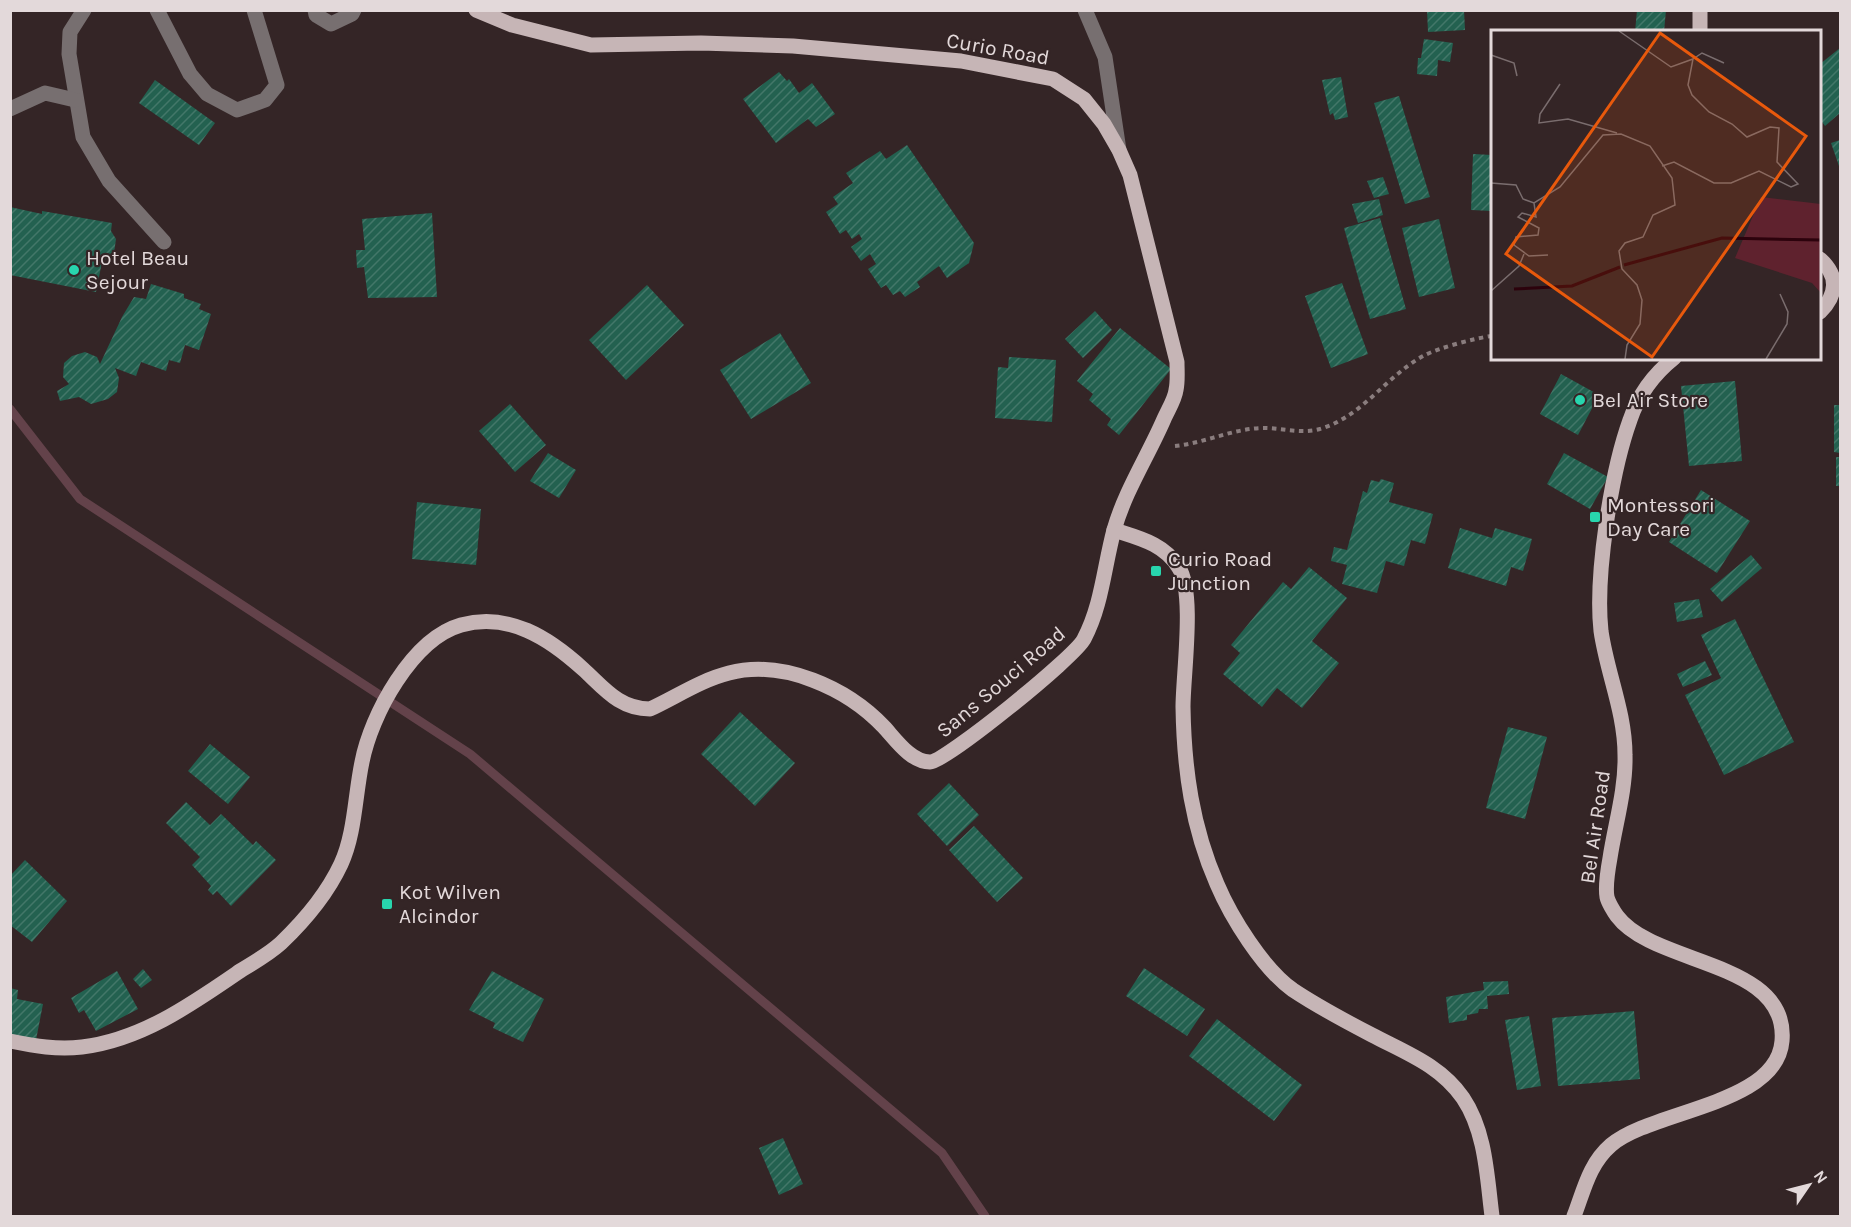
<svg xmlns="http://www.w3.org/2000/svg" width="1851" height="1227" font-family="Karla,sans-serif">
<defs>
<pattern id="building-hatch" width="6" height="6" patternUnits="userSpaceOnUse" patternTransform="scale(1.5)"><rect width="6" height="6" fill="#236150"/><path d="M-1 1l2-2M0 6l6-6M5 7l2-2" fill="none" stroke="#437769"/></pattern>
</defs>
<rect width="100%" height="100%" fill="#342526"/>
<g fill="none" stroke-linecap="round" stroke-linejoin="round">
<path stroke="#63424a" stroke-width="9" d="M10 409 80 499 470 754 942 1153 985 1216"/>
</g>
<g fill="url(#building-hatch)">
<path d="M1427 10H1464L1465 30 1428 32Z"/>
<path d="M1637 10H1666L1664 32H1635Z"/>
<path d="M1424 39 1453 43 1450 62 1438 60 1437 76 1417 74 1418 58H1421Z"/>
<path d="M1840 48V113L1825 126 1820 119V64Z"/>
<path d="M779 72 787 81 789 79 799 93 812 83 835 114 816 127 808 119 776 143 743 99Z"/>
<path d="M1341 77 1348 117 1335 120 1333 113 1330 115 1322 80Z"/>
<path d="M155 80 215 123 199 145 139 103Z"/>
<path d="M1399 96 1430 197 1405 204 1374 103Z"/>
<path d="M1840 140V169L1831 143Z"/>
<path d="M907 145 974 243 969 263 947 278 939 266 917 282 920 287 905 297 900 291 893 295 886 285 881 288 868 269 876 264 870 254 861 261 851 247 862 239 859 234 852 239 846 230 840 234 826 212 838 204 833 197 853 183 846 173 880 151 886 159Z"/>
<path d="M1473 154 1492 155V211L1471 210Z"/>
<path d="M1383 177 1389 194 1374 198 1367 181Z"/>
<path d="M1379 199 1383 215 1358 223 1352 204Z"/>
<path d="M10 207 42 214V211L112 223 111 231 116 239 114 253 102 262 96 292 10 275Z"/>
<path d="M432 213 437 297 368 298 364 267 357 268 356 250H365L362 219Z"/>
<path d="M1380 218 1406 309 1370 319 1344 228Z"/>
<path d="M1439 219 1455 288 1419 297 1402 228Z"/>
<path d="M1342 283 1368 354 1331 368 1305 296Z"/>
<path d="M151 284 184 294V298L201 304 199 309 211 314 199 350 185 345 180 363 169 360 166 371 141 362 136 376 115 368 119 378 117 392 108 399 91 404 79 397 60 401 57 391 69 384 63 377 64 363 72 356 85 352 97 357 100 364 122 317 134 297 146 299Z"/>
<path d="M647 285 684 325 626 380 589 340Z"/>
<path d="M1095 311 1112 330 1083 358 1065 339Z"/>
<path d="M1120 328 1171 369 1119 435 1107 425 1111 419 1089 400 1093 394 1077 381Z"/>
<path d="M780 333 811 383 751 419 720 370Z"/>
<path d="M1009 357 1056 360 1052 422 995 418 998 367 1008 368Z"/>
<path d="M1561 374 1599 395 1578 435 1540 414Z"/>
<path d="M1735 381 1742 461 1689 466 1681 386Z"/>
<path d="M510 404 546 445 515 472 479 431Z"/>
<path d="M1834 405H1840V453L1834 452Z"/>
<path d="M548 453 576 470 559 498 530 481Z"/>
<path d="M1564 453 1608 477 1590 509 1547 484Z"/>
<rect x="1836" y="457" width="4" height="29"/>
<path d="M1381 479 1394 483 1389 502 1433 514 1425 544 1411 540 1404 566 1386 561 1377 593 1342 584 1347 565 1331 561 1334 547 1347 550 1363 491 1367 493 1371 480 1379 482Z"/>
<path d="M1701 490 1750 521 1717 573 1669 542Z"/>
<path d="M417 502 481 509 476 565 412 559Z"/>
<path d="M1460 528 1492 538 1495 528 1532 539 1523 571 1511 567 1506 586 1448 568Z"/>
<path d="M1751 555 1762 568 1722 602 1710 589Z"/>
<path d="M1309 567 1347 598 1312 641 1339 663 1302 708 1277 688 1262 707 1223 674 1240 653 1231 645 1283 582 1291 589Z"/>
<path d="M1699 599 1703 617 1677 622 1674 603Z"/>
<path d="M1735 619 1794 742 1724 775 1685 695 1721 678 1701 635Z"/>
<path d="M1705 661 1712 675 1683 687 1677 674Z"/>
<path d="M740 712 795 763 755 806 701 754Z"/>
<path d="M1508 727 1547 737 1525 819 1486 808Z"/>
<path d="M210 744 250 777 228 804 188 771Z"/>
<path d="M949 783 979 815 947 846 917 814Z"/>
<path d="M186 802 210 825 221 814 253 845 256 841 276 860 231 906 217 891 213 895 208 890 211 886 192 865 200 857 166 823Z"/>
<path d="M974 826 1023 878 997 902 949 850Z"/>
<path d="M25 860 67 901 32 942 10 925V876Z"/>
<path d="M1144 968 1205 1009 1187 1036 1126 996Z"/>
<path d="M143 969 152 980 141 988 133 979Z"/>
<path d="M117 971 138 1009 96 1031 84 1010 79 1013 71 998Z"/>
<path d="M492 971 544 999 523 1042 493 1028 495 1023 469 1010Z"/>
<path d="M1508 981 1509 994 1487 996 1488 1009H1479L1478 1013 1467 1015V1020L1449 1023 1446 997 1484 990 1483 982Z"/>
<path d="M10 988 18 990 17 999 43 1004 36 1040 10 1036Z"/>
<path d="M1634 1011 1640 1079 1558 1086 1552 1018Z"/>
<path d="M1529 1016 1541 1086 1517 1090 1505 1020Z"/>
<path d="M1217 1019 1302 1085 1274 1121 1189 1056Z"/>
<path d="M783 1138 803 1184 779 1195 759 1148Z"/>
</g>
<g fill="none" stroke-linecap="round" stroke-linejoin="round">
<path stroke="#8a7d7e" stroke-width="4" stroke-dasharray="4.5 4.5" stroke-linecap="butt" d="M1175 446C1205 443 1234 428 1264 428 1283 428 1304 435 1323 428 1363 415 1387 376 1423 356 1438 348 1475 338 1492 336"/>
<g stroke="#776f70" stroke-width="15">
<path d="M84 10 70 32 69 54 83 137 109 181 164 242"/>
<path d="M157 10 190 74 207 94 237 110 265 100 277 85 254 10"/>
<path d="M315 10 316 15 331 24 352 14 354 10"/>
<path d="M1085 10 1105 57 1119 150"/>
<path d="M10 109 45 93 75 100"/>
</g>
<g stroke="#c6b5b6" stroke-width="15">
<path d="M1700 32V10"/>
<path d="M1820 259C1839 276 1837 295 1820 312"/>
<path d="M1114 530C1139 538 1165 544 1179 568 1195 593 1183 675 1183 707 1184 769 1192 827 1217 884 1231 917 1263 969 1293 990 1317 1006 1345 1021 1372 1035 1406 1053 1440 1065 1463 1098 1486 1132 1487 1178 1492 1216"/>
<path d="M10 1041C35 1046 57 1050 82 1047 141 1040 192 1004 240 971 253 963 269 954 281 943 304 921 327 894 341 864 355 834 355 795 362 762 371 715 412 639 461 625 509 612 549 638 583 669 604 688 619 709 650 709 676 697 701 680 729 673 783 659 847 688 884 727 896 740 911 762 930 762 945 762 1075 657 1084 639 1102 605 1104 567 1114 530 1125 491 1148 456 1164 419 1168 410 1175 399 1176 390 1178 381 1177 371 1177 362L1130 175 1119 150 1104 124 1084 99 1053 79 961 61 793 46 701 43 591 45 512 25 476 10"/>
<path d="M1574 1216C1584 1190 1589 1164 1611 1145 1652 1110 1777 1105 1782 1041 1789 960 1654 966 1617 916 1614 912 1608 902 1607 897 1605 886 1608 869 1610 858 1615 825 1626 789 1625 755 1625 712 1607 673 1601 631 1595 576 1611 473 1630 420 1638 396 1654 374 1674 358"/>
</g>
</g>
<g fill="#28d5ad" stroke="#342526" stroke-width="2">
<circle cx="74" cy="270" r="6"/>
<circle cx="1580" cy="400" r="6"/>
<rect x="1589" y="511" width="12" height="12" rx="3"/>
<rect x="1150" y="565" width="12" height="12" rx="3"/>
<rect x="381" y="898" width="12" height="12" rx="3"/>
</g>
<g text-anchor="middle" stroke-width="4.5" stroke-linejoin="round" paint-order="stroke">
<g font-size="21" fill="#e3d9da" stroke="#342526">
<text transform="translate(998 49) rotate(10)" y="7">Curio Road</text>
<text transform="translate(1001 682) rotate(-40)" y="7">Sans Souci Road</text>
<text transform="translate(1595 827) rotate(-82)" y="7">Bel Air Road</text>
</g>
<g font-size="21" fill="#e3d9da" stroke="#342526" text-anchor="start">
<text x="86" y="265">Hotel Beau<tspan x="86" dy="24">Sejour</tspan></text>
<text x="1592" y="407">Bel Air Store</text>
<text x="1607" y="512">Montessori<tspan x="1607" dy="24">Day Care</tspan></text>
<text x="1168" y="566">Curio Road<tspan x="1168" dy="24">Junction</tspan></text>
<text x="399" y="899">Kot Wilven<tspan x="399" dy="24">Alcindor</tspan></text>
</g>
</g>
<g transform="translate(1491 30)">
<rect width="330" height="330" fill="#342526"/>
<path d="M270 167 330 174V263L321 253 244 228Z" fill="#5f222e"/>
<path fill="none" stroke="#2c020c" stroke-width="3" d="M133 235 231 208 330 210M23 259 81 256 129 237"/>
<path fill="none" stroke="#7a6d6e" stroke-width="1.5" d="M128 1 180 37 202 29 197 55 201 65 218 82 241 94 256 107 279 97 288 98 286 132 307 154 300 157 268 141 240 153H223L183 132 171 136M0 25 23 33 26 46M202 29 211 23 233 33M69 54 49 84 48 93 77 89 126 103M0 153 25 155 32 169 43 173 69 157 112 105 130 104 159 116 181 148 184 175 162 185 152 207 134 213 128 221 131 239 146 255 151 270 149 294 136 315 134 329M43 173 45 187 31 183 27 187 48 198 47 205 25 207 23 215 38 226 57 225M0 261 28 236 33 224M275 329 296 294 297 282 289 264"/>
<path fill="#e8590c" fill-opacity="0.15" stroke="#e8590c" stroke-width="3" d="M169 3 315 106 161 327 15 224Z"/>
<rect width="330" height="330" fill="none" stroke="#e3d9da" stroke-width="3"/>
</g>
<rect width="1851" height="1227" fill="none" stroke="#e3d9da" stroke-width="24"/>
<g transform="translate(1809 1185) rotate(55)" stroke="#342526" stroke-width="4.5" paint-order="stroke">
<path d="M0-4.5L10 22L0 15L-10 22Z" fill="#e3d9da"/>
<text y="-9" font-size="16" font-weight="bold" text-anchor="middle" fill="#e3d9da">N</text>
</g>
</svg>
